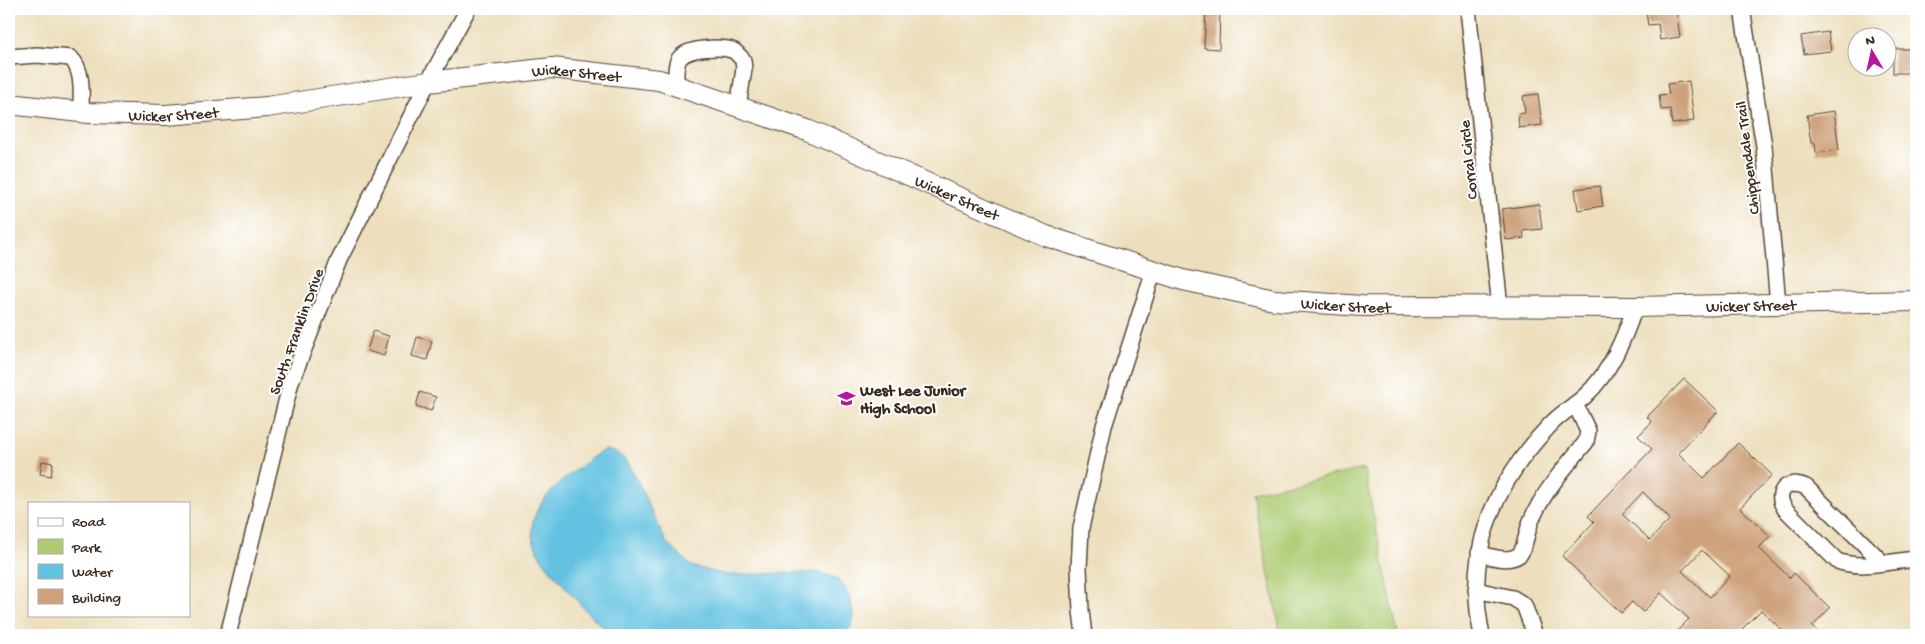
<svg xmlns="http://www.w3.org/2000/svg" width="1925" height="644" font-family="'Gochi Hand',sans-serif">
<rect width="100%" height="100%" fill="#fff"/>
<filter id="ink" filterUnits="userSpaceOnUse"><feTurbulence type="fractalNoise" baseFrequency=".02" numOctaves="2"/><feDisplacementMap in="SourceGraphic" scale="10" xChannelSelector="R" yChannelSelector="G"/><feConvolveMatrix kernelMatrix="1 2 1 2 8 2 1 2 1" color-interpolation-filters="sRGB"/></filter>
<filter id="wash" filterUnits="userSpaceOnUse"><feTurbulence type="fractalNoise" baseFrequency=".0096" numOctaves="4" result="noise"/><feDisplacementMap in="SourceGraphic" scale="20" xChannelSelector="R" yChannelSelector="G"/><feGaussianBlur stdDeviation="1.12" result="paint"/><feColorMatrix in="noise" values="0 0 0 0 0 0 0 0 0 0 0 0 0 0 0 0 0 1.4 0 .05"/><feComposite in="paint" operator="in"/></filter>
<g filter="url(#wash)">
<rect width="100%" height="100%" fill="#eddfbd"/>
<path fill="#adcc73" stroke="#747b48" d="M1364 469 1398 635H1281L1252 492Z"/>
<path fill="#63c2e1" stroke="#4f7680" d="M604 450C617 451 622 456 630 465L666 542 691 566 727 575 816 572C825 574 835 576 841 583 849 591 854 610 853 621 852 626 848 631 845 635H612C593 619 577 602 562 583 553 573 544 563 538 552 520 517 548 492 573 472 583 464 593 456 604 450Z"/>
<g id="blocks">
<g fill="#cea27c" fill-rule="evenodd">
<path d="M1206 9H1220L1219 49 1204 48Z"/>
<path d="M1657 9H1676L1680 37 1660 40 1658 24 1648 25 1646 12 1657 11Z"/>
<path d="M1828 32 1831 51 1804 54 1801 36Z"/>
<rect x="1893" y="49" width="23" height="24"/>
<path d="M1689 81 1694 121 1672 124 1670 109 1661 110 1659 95 1669 94 1667 84Z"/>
<path d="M1538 94 1542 125 1519 128 1518 114 1525 113 1523 96Z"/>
<path d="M1834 111 1839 150 1816 153 1815 143H1811L1807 115Z"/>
<path d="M1600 186 1603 206 1578 210 1575 189Z"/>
<path d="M1539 204 1542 229 1523 231 1524 238 1506 240 1502 209Z"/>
<path d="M373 331 389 336 384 356 367 351Z"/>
<path d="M417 337 432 341 427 360 412 356Z"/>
<path d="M1684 379 1718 411 1678 453 1704 478 1738 443 1772 475 1740 508 1770 536 1759 548 1790 578 1794 573 1830 608 1812 627 1821 635H1787L1761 610 1742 629 1749 635H1673L1689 619 1661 593 1643 612 1632 602 1621 613 1562 556 1594 522 1588 516 1652 449 1638 436 1652 422 1647 417ZM1643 492 1670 519 1650 540 1622 514ZM1702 550 1730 576 1710 597 1682 571Z"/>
<path d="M420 392 436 397 431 411 416 406Z"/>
<path d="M42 461 53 463 51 476 40 474Z"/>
</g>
</g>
</g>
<g filter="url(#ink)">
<use href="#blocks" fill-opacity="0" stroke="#564536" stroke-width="1"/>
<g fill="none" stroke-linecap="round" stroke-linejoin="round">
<defs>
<g id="minor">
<path d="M1468 9 1500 307"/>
<path d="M1742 9 1764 146 1778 304"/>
<path d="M9 57 37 55 71 58C84 71 81 95 81 112"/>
<path d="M676 86C676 78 675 65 679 59 687 47 723 46 734 51 737 53 740 57 743 60L744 69 738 107"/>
<path d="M1479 553C1490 557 1510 563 1520 554 1524 550 1528 528 1531 521 1543 492 1566 466 1586 442L1588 431 1575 404"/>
<path d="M1882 562 1806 487C1788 478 1773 492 1785 509L1837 561C1862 570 1891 561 1916 559"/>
<path d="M1476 590 1513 598 1524 605 1535 635"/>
<path d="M228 635 291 382 339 260 428 82 468 9"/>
<path d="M1084 635 1081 611 1079 568 1081 528 1104 426 1154 270"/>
<path d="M1482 635C1464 552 1493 485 1550 425 1560 414 1574 406 1585 396 1610 373 1624 339 1635 307"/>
</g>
<g id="major">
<path id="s1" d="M9 104 89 113 166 115 267 107 428 82 552 68 659 80 807 130 1046 236 1183 280 1274 300 1362 306 1635 307 1916 301"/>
</g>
</defs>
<use href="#minor" stroke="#564536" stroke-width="18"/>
<use href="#major" stroke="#564536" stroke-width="22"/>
<use href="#minor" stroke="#fff" stroke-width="15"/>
<use href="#major" stroke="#fff" stroke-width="20"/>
</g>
</g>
<defs>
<symbol id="school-bare" viewBox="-9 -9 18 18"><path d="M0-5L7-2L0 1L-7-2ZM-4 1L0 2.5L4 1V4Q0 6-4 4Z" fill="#b5179e" stroke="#fff" stroke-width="2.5" paint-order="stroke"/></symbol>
</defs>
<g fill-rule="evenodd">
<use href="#school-bare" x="834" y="386" width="25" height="25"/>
</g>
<g text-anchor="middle" stroke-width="4" stroke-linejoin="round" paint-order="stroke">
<g font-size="16" fill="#3b2a1e" stroke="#fff">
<text dy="6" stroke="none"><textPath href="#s1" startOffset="571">Wicker Street</textPath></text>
<text dy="6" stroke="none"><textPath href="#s1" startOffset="165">Wicker Street</textPath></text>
<text transform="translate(1746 158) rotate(-97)" y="6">Chippendale Trail</text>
<text transform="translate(1467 160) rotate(-96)" y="6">Corral Circle</text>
<text dy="6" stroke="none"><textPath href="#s1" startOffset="975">Wicker Street</textPath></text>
<text dy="6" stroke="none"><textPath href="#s1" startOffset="1381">Wicker Street</textPath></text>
<text dy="6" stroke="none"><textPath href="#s1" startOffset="1786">Wicker Street</textPath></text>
<text transform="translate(295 331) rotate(-70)" y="6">South Franklin Drive</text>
</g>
<g font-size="16" font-weight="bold" fill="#3b2a1e" stroke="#fff" text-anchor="start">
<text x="860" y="395">West Lee Junior<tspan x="860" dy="18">High School</tspan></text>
</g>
</g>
<rect width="1925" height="644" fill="none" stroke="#fff" stroke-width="30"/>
<rect x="28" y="502" width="162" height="115" fill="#ffffff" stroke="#b1aaa5"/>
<rect x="38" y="518" width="25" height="8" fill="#ffffff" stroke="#b1aaa5"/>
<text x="72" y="526" font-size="15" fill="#3b2a1e">Road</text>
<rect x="38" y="539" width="25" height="15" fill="#adcc73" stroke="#b1aaa5"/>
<text x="72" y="552" font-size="15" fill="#3b2a1e">Park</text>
<rect x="38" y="564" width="25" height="15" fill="#63c2e1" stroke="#b1aaa5"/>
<text x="72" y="576" font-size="15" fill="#3b2a1e">Water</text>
<rect x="38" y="589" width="25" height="15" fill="#cea27c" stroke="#b1aaa5"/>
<text x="72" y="602" font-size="15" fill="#3b2a1e">Building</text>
<g transform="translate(1872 52) rotate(351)"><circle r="24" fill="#ffffff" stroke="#b1aaa5"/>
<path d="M0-4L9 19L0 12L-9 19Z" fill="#b5179e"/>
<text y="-8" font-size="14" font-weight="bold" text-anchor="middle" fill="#3b2a1e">N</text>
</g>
</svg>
